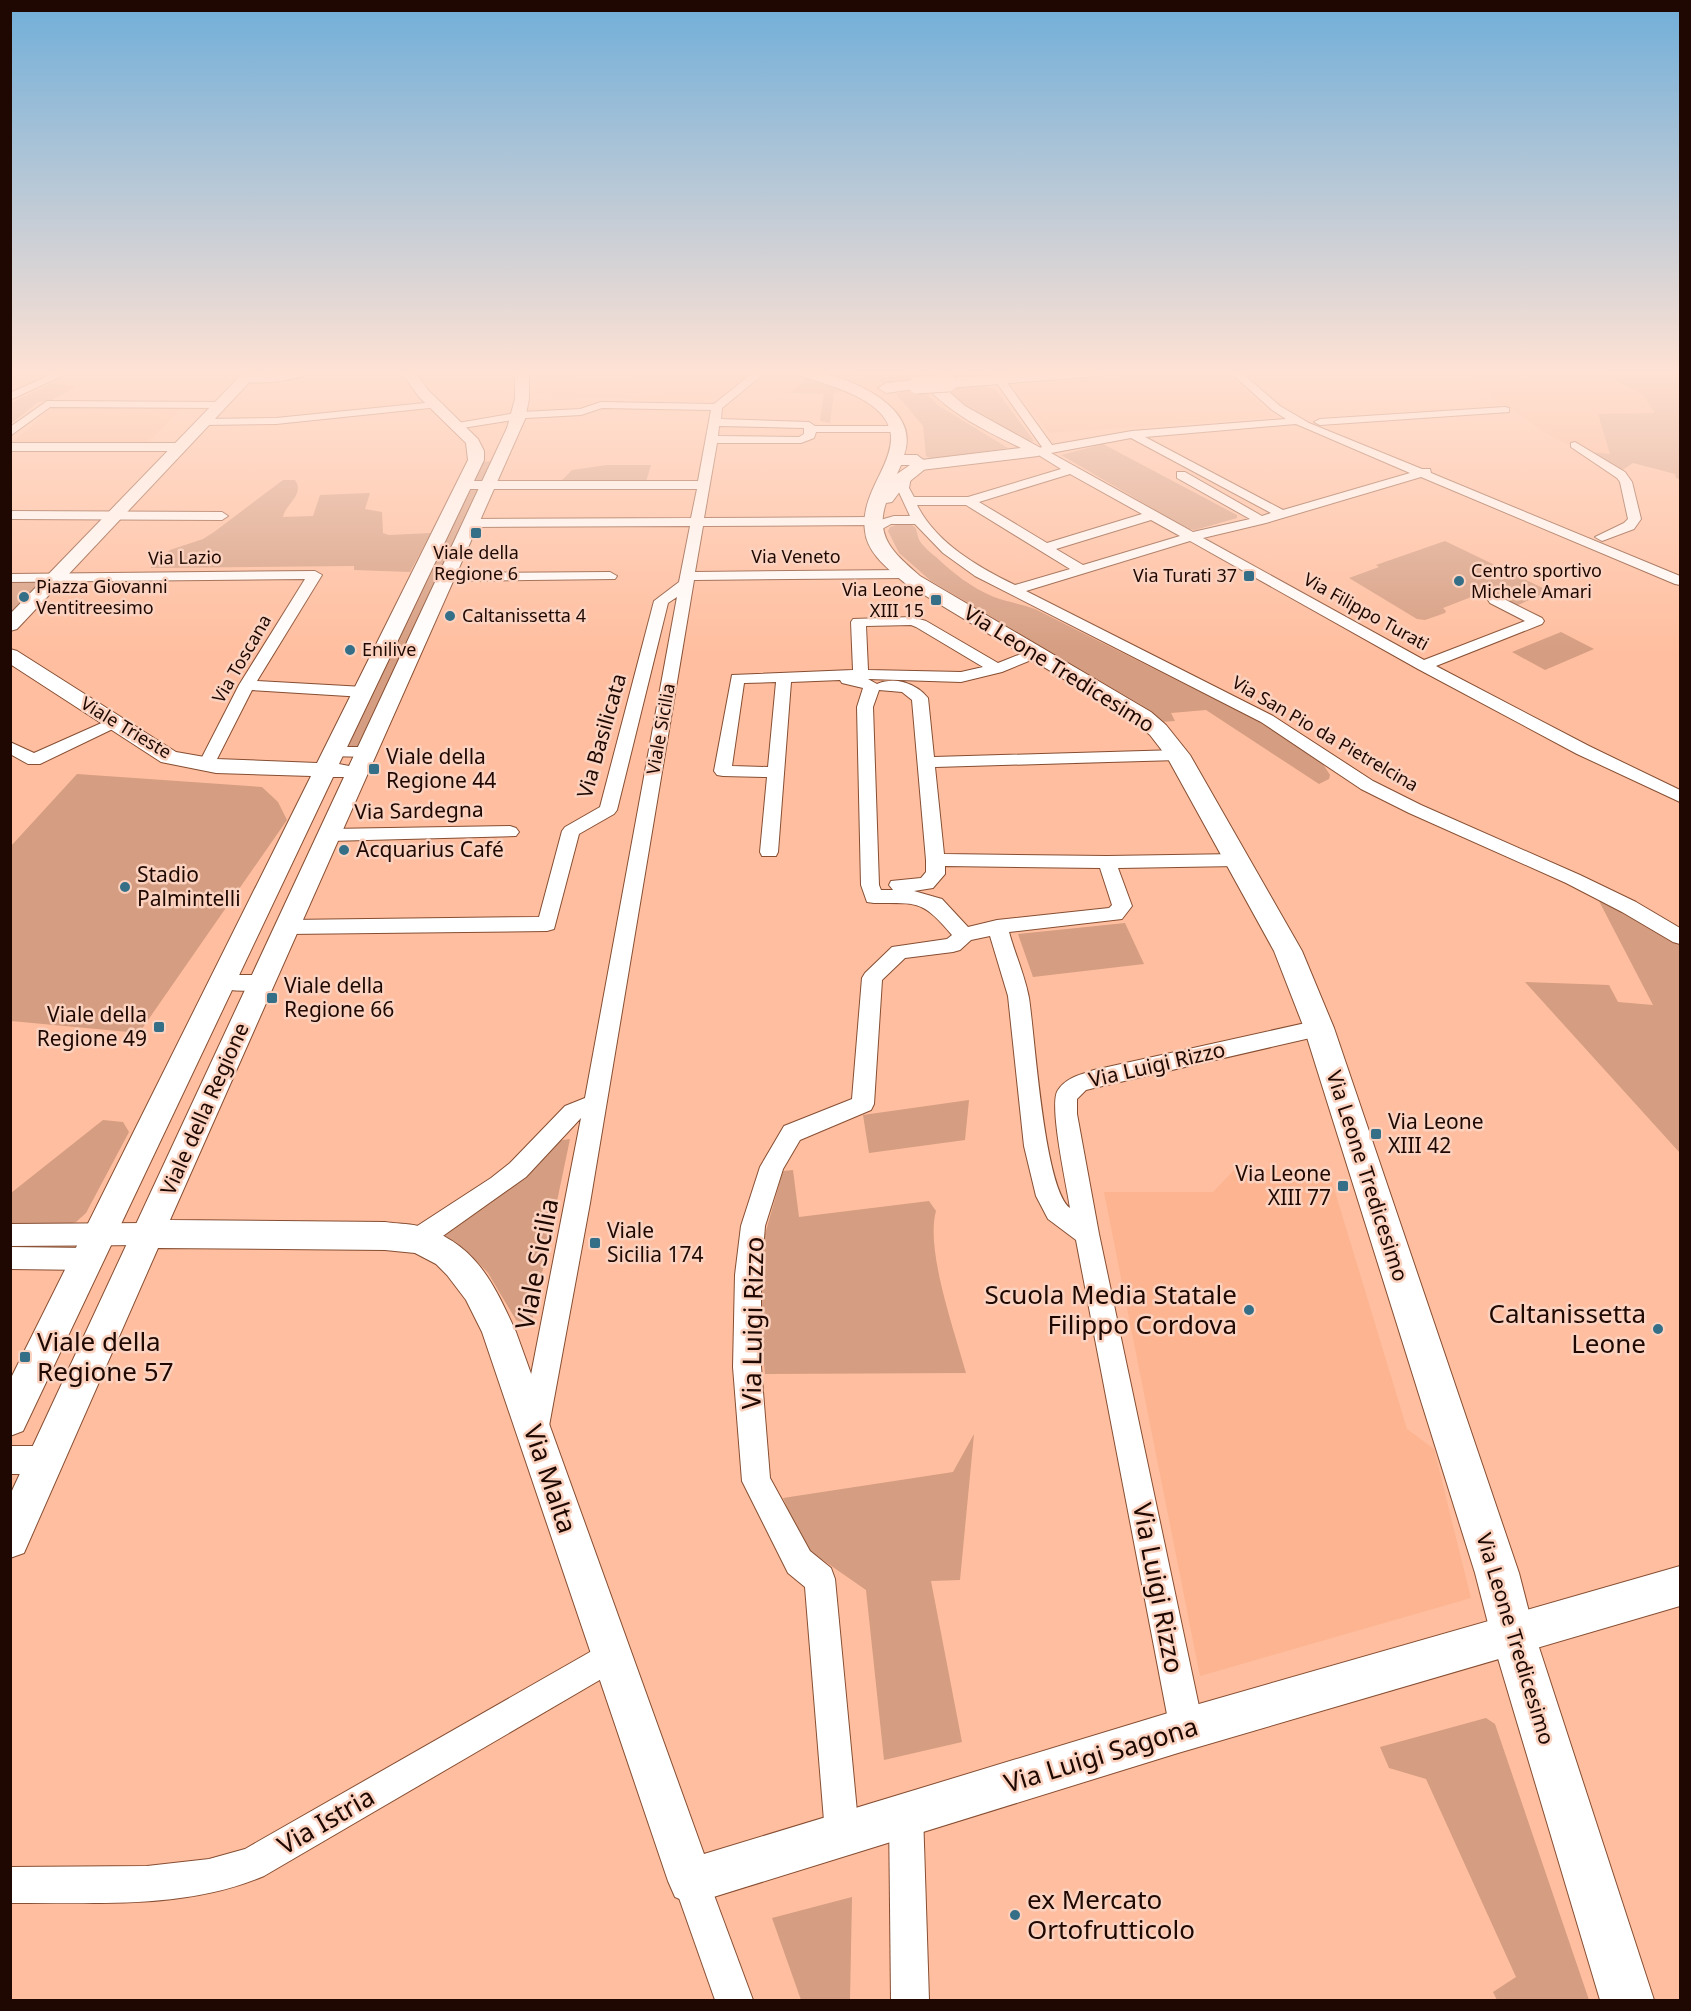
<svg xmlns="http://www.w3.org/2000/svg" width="1691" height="2011" font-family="'Noto Sans',sans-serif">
<rect width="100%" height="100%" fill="#ffbe9f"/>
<g fill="#fcb491">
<path d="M547 372H574L578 374 581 381 623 382 629 372H754L722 398 700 401 542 396 536 393 535 376Z"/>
<path d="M1198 372H1225L1274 417 1049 433 1013 385Z"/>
<path d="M1454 372H1602L1645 397 1656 414H1599L1610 454 1589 452 1578 444 1568 445 1551 436Z"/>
<path d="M778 373 806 379 790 393 751 390 769 374Z"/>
<path d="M55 405 183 407 146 444H11Z"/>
<path d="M1236 1168 1329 1172 1407 1429 1434 1449 1471 1598 1200 1676 1104 1192H1213Z"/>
</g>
<g fill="#d59d81">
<path d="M838 372H907L916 382 886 383Z"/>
<path d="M1602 372H1680V479L1676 478 1675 474 1633 463 1621 471 1590 452 1610 454 1598 414 1655 413 1644 396Z"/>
<path d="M806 379 843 391 834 393 830 423 820 421 824 394 790 393Z"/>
<path d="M52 383 76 387 50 401 38 402 11 424V403Z"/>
<path d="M983 385 996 390 1034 441H1028L969 408 946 388Z"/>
<path d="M923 390 939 406 1008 448 933 459 926 456 923 426 897 395 901 391Z"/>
<path d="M1103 444 1237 515V518L1195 530 1188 529 1061 455Z"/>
<path d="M492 461 367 752H335L474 463Z"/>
<path d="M607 465H651L646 482H560L572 470Z"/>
<path d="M283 480H295C305 495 286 503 283 517L313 516 320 495 370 493 365 509 382 512 383 533 389 535 431 533 410 572 354 570V566L151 568V564L170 550 203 539 214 532Z"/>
<path d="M902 523C923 525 913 533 922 544 926 549 931 553 936 557 953 573 972 588 994 597 1007 602 1022 604 1035 609L1274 729 1321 761 1330 775 1329 779 1319 784 1206 710 1171 713 1175 721 1162 722 1141 705 931 581 899 553 888 531 890 527Z"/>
<path d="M1445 541 1549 591 1516 606 1495 595 1487 598 1479 594 1443 608 1446 611 1445 613 1425 620 1417 619 1349 578 1379 567 1376 565Z"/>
<path d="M11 581H42L11 614Z"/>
<path d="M1561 632 1594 649 1545 670 1512 652Z"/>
<path d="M77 774 262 787 278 802 287 820 139 1033 11 1021V846Z"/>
<path d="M1599 901H1605L1680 945V1153L1525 982 1609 985 1618 1002 1653 1005Z"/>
<path d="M1125 923 1144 964 1033 977 1018 934Z"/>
<path d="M969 1100 965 1140 869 1153 863 1115Z"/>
<path d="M103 1120 123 1122 129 1132 86 1213 76 1222 68 1224 11 1226V1193Z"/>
<path d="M570 1139 531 1326 516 1320 488 1273 471 1255 442 1235 523 1179 556 1141Z"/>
<path d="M793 1170 799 1217 929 1201 936 1211C925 1250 955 1332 966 1373L765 1374 758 1300 765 1234 783 1171Z"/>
<path d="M974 1434 960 1580 931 1581 962 1742 884 1760 866 1590 804 1547 783 1498 953 1472Z"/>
<path d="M1486 1718 1495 1724 1589 2000H1497L1493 1992 1516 1977 1426 1779 1389 1768 1380 1747Z"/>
<path d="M852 1897 850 2000H801L772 1918Z"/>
</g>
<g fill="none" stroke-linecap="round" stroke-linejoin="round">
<defs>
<g id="minor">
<path d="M56 372H70L10 400V393Z"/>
<path d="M291 372H311C300 380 250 387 240 379L245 376Z"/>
<path d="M754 372H766L722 408 721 419 809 422 815 426H899L905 429 899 432H816L814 438 801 443H717L704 518 871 517 877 521 894 516H910L897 488 901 474 905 473 911 477 909 488 914 497H968L1061 469 1032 451 1042 447 994 379 999 376 1003 377 1052 445 1132 431 1286 419 1272 410 1230 372H1241L1280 406 1309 423 1422 469H1430L1431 473 1680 576V585L1675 584 1421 477 1266 523 1203 538 1424 660 1525 621 1490 603 1488 600 1490 597H1500L1542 618 1544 621 1542 624 1436 666 1589 746 1680 790V802L1577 754 1418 669 1190 541 1026 591 1273 716 1373 781 1421 805 1580 875 1636 902 1680 928V944L1673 942 1622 912 1566 883 1409 813 1361 789 1261 722 975 576 943 553 915 524H891L873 534 866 530 871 525 703 526 695 572 905 570 912 574 905 578 694 580 590 1203 549 1426 545 1436 535 1440 525 1436 521 1426 581 1118 526 1177 426 1248 417 1251 408 1248 405 1240 408 1232 491 1178 510 1163 565 1106 585 1098 677 597 668 603 617 810 614 814 579 834 554 929 547 931 288 934 281 932 278 927 281 922 288 920 539 917 562 831 565 827 600 807 654 601 679 582 690 526 471 527 465 523 471 519 691 518 697 489H464L458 485 464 481H698L711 410 602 408 581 415 526 418 456 429 450 426 452 424 521 412 580 409 601 402 714 404ZM1296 424 1410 473 1283 510 1145 437ZM719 426 804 428V434L799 437 718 436ZM1131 438 1271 513 1262 516 1185 472H1177V478L1250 519 1193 532 1051 453ZM1070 474 1142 514 1047 543 979 502ZM917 505H966L1070 569 1015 585C978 567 936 543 917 505ZM1151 520 1180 536 1083 565 1056 549Z"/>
<path d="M47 401 221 402 226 405 221 408 50 407 10 436V427Z"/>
<path d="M435 402 439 403V407L276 424 204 425 198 422 204 419 276 418Z"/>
<path d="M1505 407 1509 408V412L1320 425 1314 422 1320 419Z"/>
<path d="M1575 442 1625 472 1632 482 1641 519 1634 529 1602 541 1595 537 1624 523 1628 519 1620 482 1617 478 1571 447V443Z"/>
<path d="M10 443H180L186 447 180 451H10Z"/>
<path d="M10 511 222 512 228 516 222 520 10 519Z"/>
<path d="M315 571 322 575 257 681 364 687 372 692 364 697 252 690 214 765 212 769H200L198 765 239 685 305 579 10 582V574Z"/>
<path d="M610 572 617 576 615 579 447 581 440 577 447 573Z"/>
<path d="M912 617 926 621 998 663 1036 648 1044 653 1041 656 1002 672 961 682 868 679 877 684C895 676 916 683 928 698L934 757 1178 750 1186 755 1178 760 935 767 944 854 1107 856 1238 854 1245 856 1247 860 1245 864 1238 866 1118 868 1132 906 1122 919 1009 932C1015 954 1025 976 1029 998 1035 1037 1044 1189 1070 1208 1067 1187 1048 1103 1058 1090 1067 1077 1080 1075 1094 1070L1319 1020 1327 1022 1330 1028 1327 1034 1319 1036 1094 1088 1086 1090 1077 1099V1114L1099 1234 1204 1730 1199 1742 1187 1747 1175 1742 1170 1730 1076 1240 1048 1219 1036 1196 1024 1146 1008 996 990 936 971 940 960 950 953 952 905 958 882 980 874 1104 871 1110 800 1140 783 1169 765 1226 761 1275V1367L770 1478 810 1551 831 1568 835 1579 859 1833 854 1845 842 1850 830 1845 825 1833 805 1587 788 1573 742 1481 733 1367 735 1275 741 1226 760 1167 784 1126 852 1099 862 978 865 973 892 947 947 939 952 935C922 900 919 903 874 903L867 902 861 885 857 707 863 688 842 683 840 680 791 682 778 852 776 856H762L760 852 767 777 723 776 717 775 714 771 732 675 853 670 851 622 853 619ZM911 625 916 627 983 667 961 672 868 670 866 626ZM776 682 768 767 732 766 744 683ZM879 690 902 692 912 700 926 860V872L921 878 891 881 889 885 893 890H881L879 885 873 707ZM945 866 1100 868 1112 905 1109 908 997 920 968 927 942 899 914 891 933 888 945 874Z"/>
<path d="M115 717 123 722 121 725 40 764H28L10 754V742L34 753Z"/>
<path d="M335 747H367L375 752 367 757 329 756 327 752 329 748Z"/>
<path d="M510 826 516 828 519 832 516 836 329 841 323 839 320 835 323 831 329 829Z"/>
<path d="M223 975H263L270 977 273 982 270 987C255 992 231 992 216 987L213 982 216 977Z"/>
<path d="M148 1223 157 1226 160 1234 157 1242 148 1245 10 1246V1224Z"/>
<path d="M10 1247 88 1248 97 1251 101 1259 97 1267 88 1270 10 1269Z"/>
<path d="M10 1446H46L56 1450 60 1460 56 1470 46 1474H10Z"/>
<path d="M611 1640 622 1645 627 1656 622 1667 264 1876C184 1910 95 1902 10 1903V1867L147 1866 209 1859 245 1849Z"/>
<path d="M906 1796 918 1801 923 1813 929 2000H891L889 1813 894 1801Z"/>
<path d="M691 1863 704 1868 753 2000H715L673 1881 678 1868Z"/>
</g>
<g id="tertiary">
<path d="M244 372H259L17 629 10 631V614Z"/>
<path d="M401 372H415L429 391 478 439 484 451V460L339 764 349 766 507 428 515 399V372H529V399L525 419 170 1220 385 1222C396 1224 407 1223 418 1226 475 1242 493 1282 516 1332L704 1854 1178 1710 1680 1566V1606L1178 1753 691 1904 675 1897 668 1881 482 1332 466 1300 447 1275 436 1264 415 1253 385 1250 158 1248 24 1553 10 1558V1495L344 777H333L23 1431 10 1436V1380L311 776 216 773 161 762 10 664V649L17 651 176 752 216 759 317 763 468 460 466 443 419 397Z"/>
<path d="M913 372H927L965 406 1046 451 1038 456 921 470 916 468 913 465 916 462 921 460 1021 448C981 429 941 409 913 372Z"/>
</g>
<g id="secondary">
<path d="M797 372C804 372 813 371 820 373 856 380 921 409 904 455H917L930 465 904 486 892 502 886 503C874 538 896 555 920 576L1151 712 1166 725 1190 755 1302 951 1334 1028 1519 1573 1535 1635 1654 2000H1600L1491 1635 1475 1573 1304 1028 1274 951 1167 757 1150 735 1135 722 906 584C890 570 867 554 865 531 862 511 871 492 880 474 886 462 894 444 890 430 882 397 826 385 799 375ZM901 465H910L897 474Z"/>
<path d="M1037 372H1106L1099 376 948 388 940 383 948 378Z"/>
<path d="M917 380 922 382 925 385 922 388 886 393 878 388 886 383Z"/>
</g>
</defs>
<use href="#minor" stroke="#864e32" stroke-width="2"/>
<use href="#tertiary" stroke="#864e32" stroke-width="2"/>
<use href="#secondary" stroke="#864e32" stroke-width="2"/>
<use href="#minor" fill="#fff" fill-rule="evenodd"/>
<use href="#tertiary" fill="#fff" fill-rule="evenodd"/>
<use href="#secondary" fill="#fff" fill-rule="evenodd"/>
<defs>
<path id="secondary-bridge" d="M917 385 948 383"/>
</defs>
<use href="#secondary-bridge" stroke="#864e32" stroke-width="19" stroke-linecap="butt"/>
<use href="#secondary-bridge" stroke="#fff" stroke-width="17"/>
</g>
<linearGradient id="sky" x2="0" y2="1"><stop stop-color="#70aed9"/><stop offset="0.57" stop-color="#ffe2d4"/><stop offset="1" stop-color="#ffe2d4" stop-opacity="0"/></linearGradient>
<rect width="1691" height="654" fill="url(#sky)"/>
<g fill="#346f87" stroke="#fad2bf" stroke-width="2">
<rect x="470" y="527" width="12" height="12" rx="3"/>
<rect x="1243" y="570" width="12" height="12" rx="3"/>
<circle cx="1459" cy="581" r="6"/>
<circle cx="24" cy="597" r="6"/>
<rect x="930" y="594" width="12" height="12" rx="3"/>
<circle cx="450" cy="616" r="6"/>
<circle cx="350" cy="650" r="6"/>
<rect x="368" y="763" width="12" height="12" rx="3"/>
<circle cx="344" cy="850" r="6"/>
<circle cx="125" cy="887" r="6"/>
<rect x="266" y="992" width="12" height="12" rx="3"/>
<rect x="153" y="1021" width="12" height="12" rx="3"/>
<rect x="1370" y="1128" width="12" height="12" rx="3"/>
<rect x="1337" y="1180" width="12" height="12" rx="3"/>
<rect x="589" y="1237" width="12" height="12" rx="3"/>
<circle cx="1249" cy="1310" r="6"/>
<circle cx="1658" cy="1329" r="6"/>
<rect x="19" y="1351" width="12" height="12" rx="3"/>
<circle cx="1015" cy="1915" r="6"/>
</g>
<g text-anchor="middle" stroke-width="5" stroke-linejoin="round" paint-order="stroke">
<g font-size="18" fill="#1e0801" stroke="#fad2bf" text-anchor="start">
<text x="476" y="559" text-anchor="middle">Viale della<tspan x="476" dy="21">Regione 6</tspan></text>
<text x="1471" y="577">Centro sportivo<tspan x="1471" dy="21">Michele Amari</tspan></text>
<text x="1237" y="582" text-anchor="end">Via Turati 37</text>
<text x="36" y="593">Piazza Giovanni<tspan x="36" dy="21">Ventitreesimo</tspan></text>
<text x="924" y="596" text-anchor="end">Via Leone<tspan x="924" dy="21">XIII 15</tspan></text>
<text x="462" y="622">Caltanissetta 4</text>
<text x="362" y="656">Enilive</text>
</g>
<g font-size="18" fill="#1e0801" stroke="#fad2bf">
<text x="796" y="563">Via Veneto</text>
<text transform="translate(185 558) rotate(-1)" y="6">Via Lazio</text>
<text transform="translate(1366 612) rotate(29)" y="6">Via Filippo Turati</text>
<text transform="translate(242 659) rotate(-60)" y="6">Via Toscana</text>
<text transform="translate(126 728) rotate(31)" y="6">Viale Trieste</text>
<text transform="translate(661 729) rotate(-80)" y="6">Viale Sicilia</text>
<text transform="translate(1325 734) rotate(30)" y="6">Via San Pio da Pietrelcina</text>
</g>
<g font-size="21" fill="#1e0801" stroke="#fad2bf">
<text transform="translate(1059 669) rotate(32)" y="7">Via Leone Tredicesimo</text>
<text transform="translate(602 736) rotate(-74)" y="7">Via Basilicata</text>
<text transform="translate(419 811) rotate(-1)" y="7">Via Sardegna</text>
<text transform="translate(1157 1065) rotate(-13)" y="7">Via Luigi Rizzo</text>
<text transform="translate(205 1109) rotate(-66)" y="7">Viale della Regione</text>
<text transform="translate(1367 1176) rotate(72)" y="7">Via Leone Tredicesimo</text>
<text transform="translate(1515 1639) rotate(73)" y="7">Via Leone Tredicesimo</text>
</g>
<g font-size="21" fill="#1e0801" stroke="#fad2bf" text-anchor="start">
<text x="386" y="764">Viale della<tspan x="386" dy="24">Regione 44</tspan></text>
<text x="356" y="857">Acquarius Café</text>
<text x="137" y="882">Stadio<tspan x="137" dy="24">Palmintelli</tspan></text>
<text x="284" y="993">Viale della<tspan x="284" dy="24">Regione 66</tspan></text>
<text x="147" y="1022" text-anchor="end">Viale della<tspan x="147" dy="24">Regione 49</tspan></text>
<text x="1388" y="1129">Via Leone<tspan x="1388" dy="24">XIII 42</tspan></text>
<text x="1331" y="1181" text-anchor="end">Via Leone<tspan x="1331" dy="24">XIII 77</tspan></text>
<text x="607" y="1238">Viale<tspan x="607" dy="24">Sicilia 174</tspan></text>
</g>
<g font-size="26" fill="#1e0801" stroke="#fad2bf">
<text transform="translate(537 1264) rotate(-79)" y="9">Viale Sicilia</text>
<text transform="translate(753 1323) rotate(-89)" y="9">Via Luigi Rizzo</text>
<text transform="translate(550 1479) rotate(71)" y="9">Via Malta</text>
<text transform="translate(1158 1588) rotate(79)" y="9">Via Luigi Rizzo</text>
<text transform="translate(1101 1755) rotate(-17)" y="9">Via Luigi Sagona</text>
<text transform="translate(326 1821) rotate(-30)" y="9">Via Istria</text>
</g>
<g font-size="26" fill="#1e0801" stroke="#fad2bf" text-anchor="end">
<text x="1237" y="1304">Scuola Media Statale<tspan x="1237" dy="30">Filippo Cordova</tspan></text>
<text x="1646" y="1323">Caltanissetta<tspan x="1646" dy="30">Leone</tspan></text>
<text x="37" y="1351" text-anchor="start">Viale della<tspan x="37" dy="30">Regione 57</tspan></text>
<text x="1027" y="1909" text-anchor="start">ex Mercato<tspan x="1027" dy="30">Ortofrutticolo</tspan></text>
</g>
</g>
<rect width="1691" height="2011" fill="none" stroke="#1e0801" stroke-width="24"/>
</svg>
